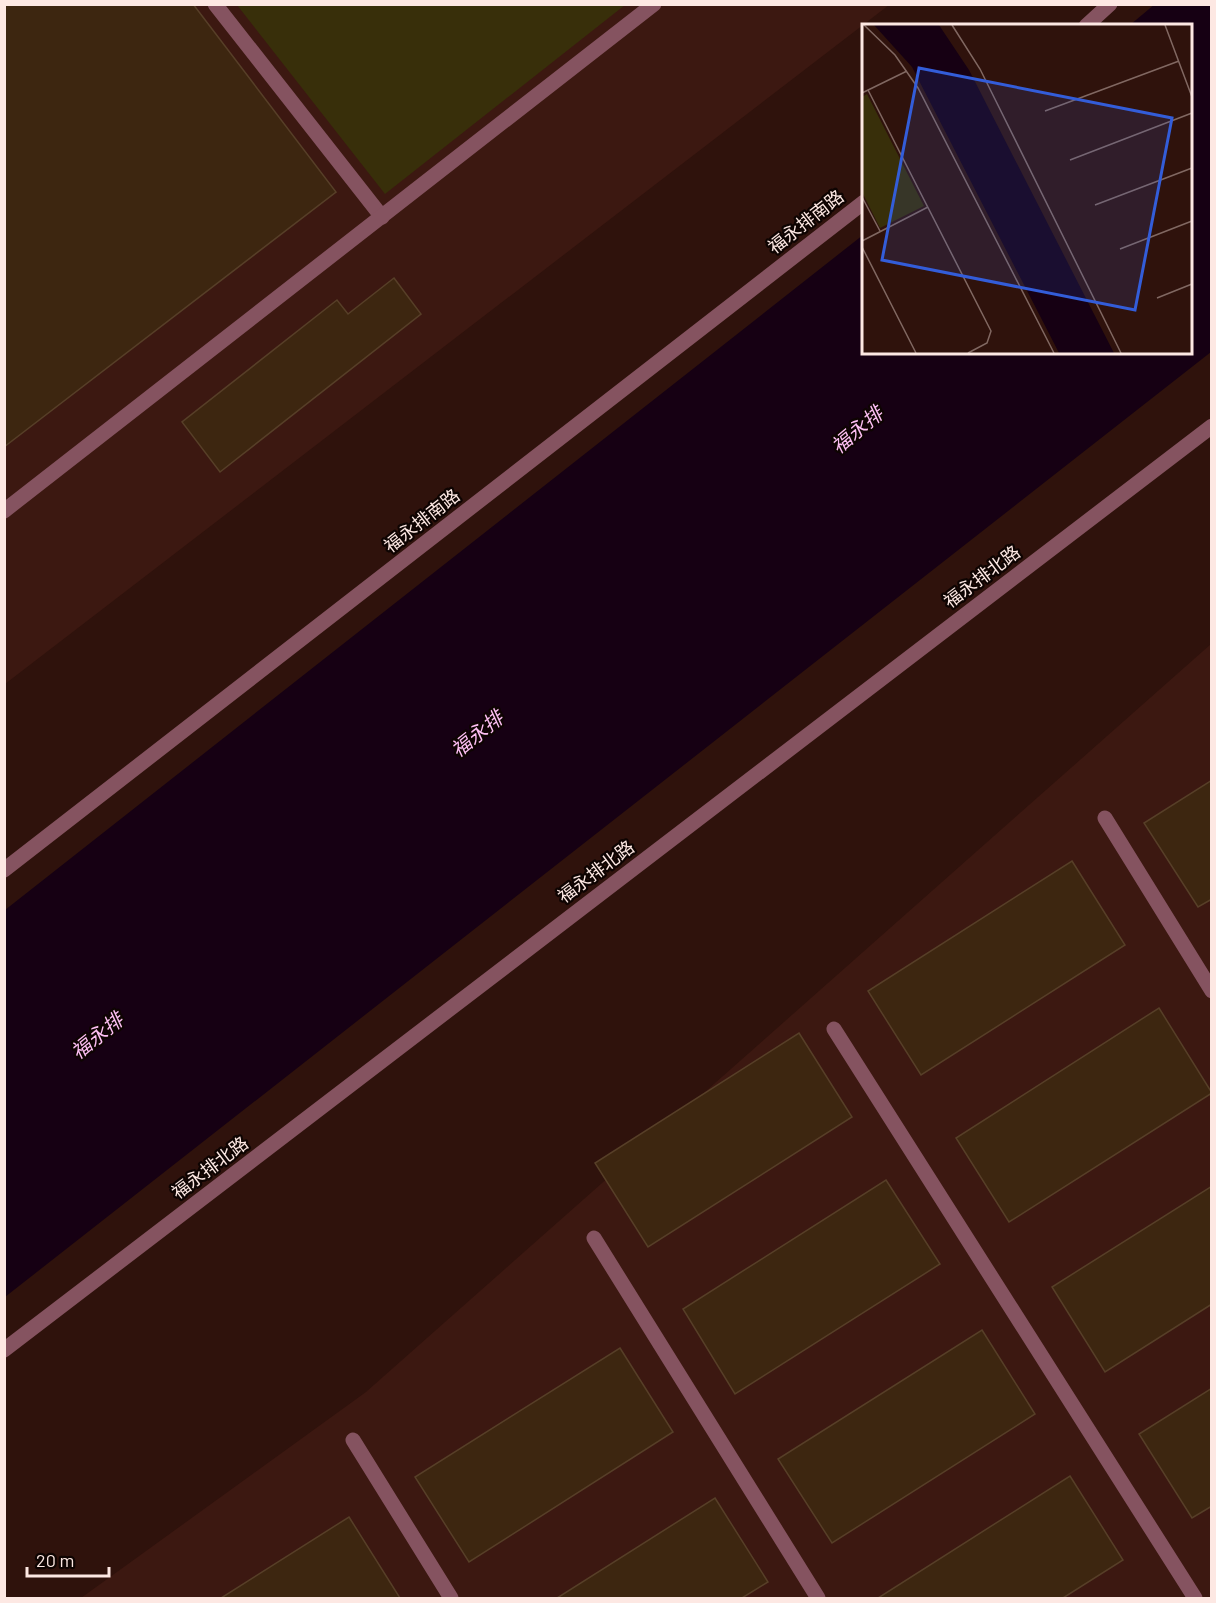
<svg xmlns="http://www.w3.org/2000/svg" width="1216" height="1603" font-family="Barlow,'Noto Sans SC',sans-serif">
<rect width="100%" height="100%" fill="#2f120c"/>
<g fill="#3c1811">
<path d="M5 5H889L5 684Z"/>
<path d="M1211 644V1598H81L366 1392Z"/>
</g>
<path fill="#382f0a" d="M237 5H625L385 194Z"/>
<path fill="#160013" d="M1155 4 1211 5V352L5 1297V910L863 235 864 352H1190V26L1130 25Z"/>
<g fill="#3d2610" stroke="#573f28" stroke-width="1.5">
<path d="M4 4H193L336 192 4 447Z"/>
<path d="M394 278 421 314 220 472 182 422 337 300 348 314Z"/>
<path d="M1212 780V899L1198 907 1144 823Z"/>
<path d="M1072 861 1125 945 921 1075 868 991Z"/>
<path d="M1159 1008 1212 1093 1009 1222 956 1138Z"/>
<path d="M799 1033 852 1117 648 1247 595 1163Z"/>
<path d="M886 1180 940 1264 735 1394 683 1309Z"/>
<path d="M1212 1186V1304L1105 1372 1052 1287Z"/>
<path d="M982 1330 1035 1414 832 1543 778 1459Z"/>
<path d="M620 1348 673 1432 469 1562 415 1477Z"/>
<path d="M1212 1388V1506L1192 1518 1139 1434Z"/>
<path d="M1070 1476 1123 1560 1063 1598H878Z"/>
<path d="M715 1498 768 1582 742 1598H557Z"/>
<path d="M349 1517 400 1598H221Z"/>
</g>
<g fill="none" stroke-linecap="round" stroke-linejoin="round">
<g stroke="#855360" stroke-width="15">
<path d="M215 4 382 217"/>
<path d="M1086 26 1110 4"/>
<path d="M4 511 654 4"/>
<path d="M1105 818 1212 991"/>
<path d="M4 870 864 202"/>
<path d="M834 1029 1195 1598"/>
<path d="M594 1238 818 1598"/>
<path d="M4 1350 1212 426"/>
<path d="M353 1440 451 1598"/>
</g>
</g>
<g text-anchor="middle" stroke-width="4.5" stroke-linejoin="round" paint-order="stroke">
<g font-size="18" fill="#fde8e3" stroke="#0e0402">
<text transform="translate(806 222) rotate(-38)" y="6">福永排南路</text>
<text transform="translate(422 521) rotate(-38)" y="6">福永排南路</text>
<text transform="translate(982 577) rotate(-37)" y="6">福永排北路</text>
<text transform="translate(596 872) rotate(-37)" y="6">福永排北路</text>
<text transform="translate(210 1168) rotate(-37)" y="6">福永排北路</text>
</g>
<g font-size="20" font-style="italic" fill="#fcbef2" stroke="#0e0402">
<text transform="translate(857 430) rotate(-40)" y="7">福永排</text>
<text transform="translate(477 734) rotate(-39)" y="7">福永排</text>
<text transform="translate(97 1036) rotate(-39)" y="7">福永排</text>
</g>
</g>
<g transform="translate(862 24)">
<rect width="330" height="330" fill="#2f120c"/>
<path d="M5 70 62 182 18 204 0 168V73Z" fill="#382f0a"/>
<path d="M12 1H77L107 46 252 329H197L50 43Z" fill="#160013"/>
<path fill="none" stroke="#816862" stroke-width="1.5" d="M2 1 33 31 56 64 192 329M90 1 118 45 259 329M303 1 330 73M6 66 129 307 125 319 106 329M0 69 45 47M183 87 317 37M208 136 330 89M0 173 18 207M233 181 330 144M0 217 66 183M0 223 54 329M258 225 330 197M295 274 330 260"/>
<path fill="#335dd9" fill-opacity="0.15" stroke="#335dd9" stroke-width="3" d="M57 44 310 94 273 286 20 236Z"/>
<rect width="330" height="330" fill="none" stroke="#fde8e3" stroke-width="3"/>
</g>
<rect width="1216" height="1603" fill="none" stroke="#fde8e3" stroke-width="12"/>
<path d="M27 1567v9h82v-9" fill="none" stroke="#fde8e3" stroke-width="3"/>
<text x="36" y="1567" font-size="18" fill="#fde8e3" stroke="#0e0402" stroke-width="4.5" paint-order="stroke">20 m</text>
</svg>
